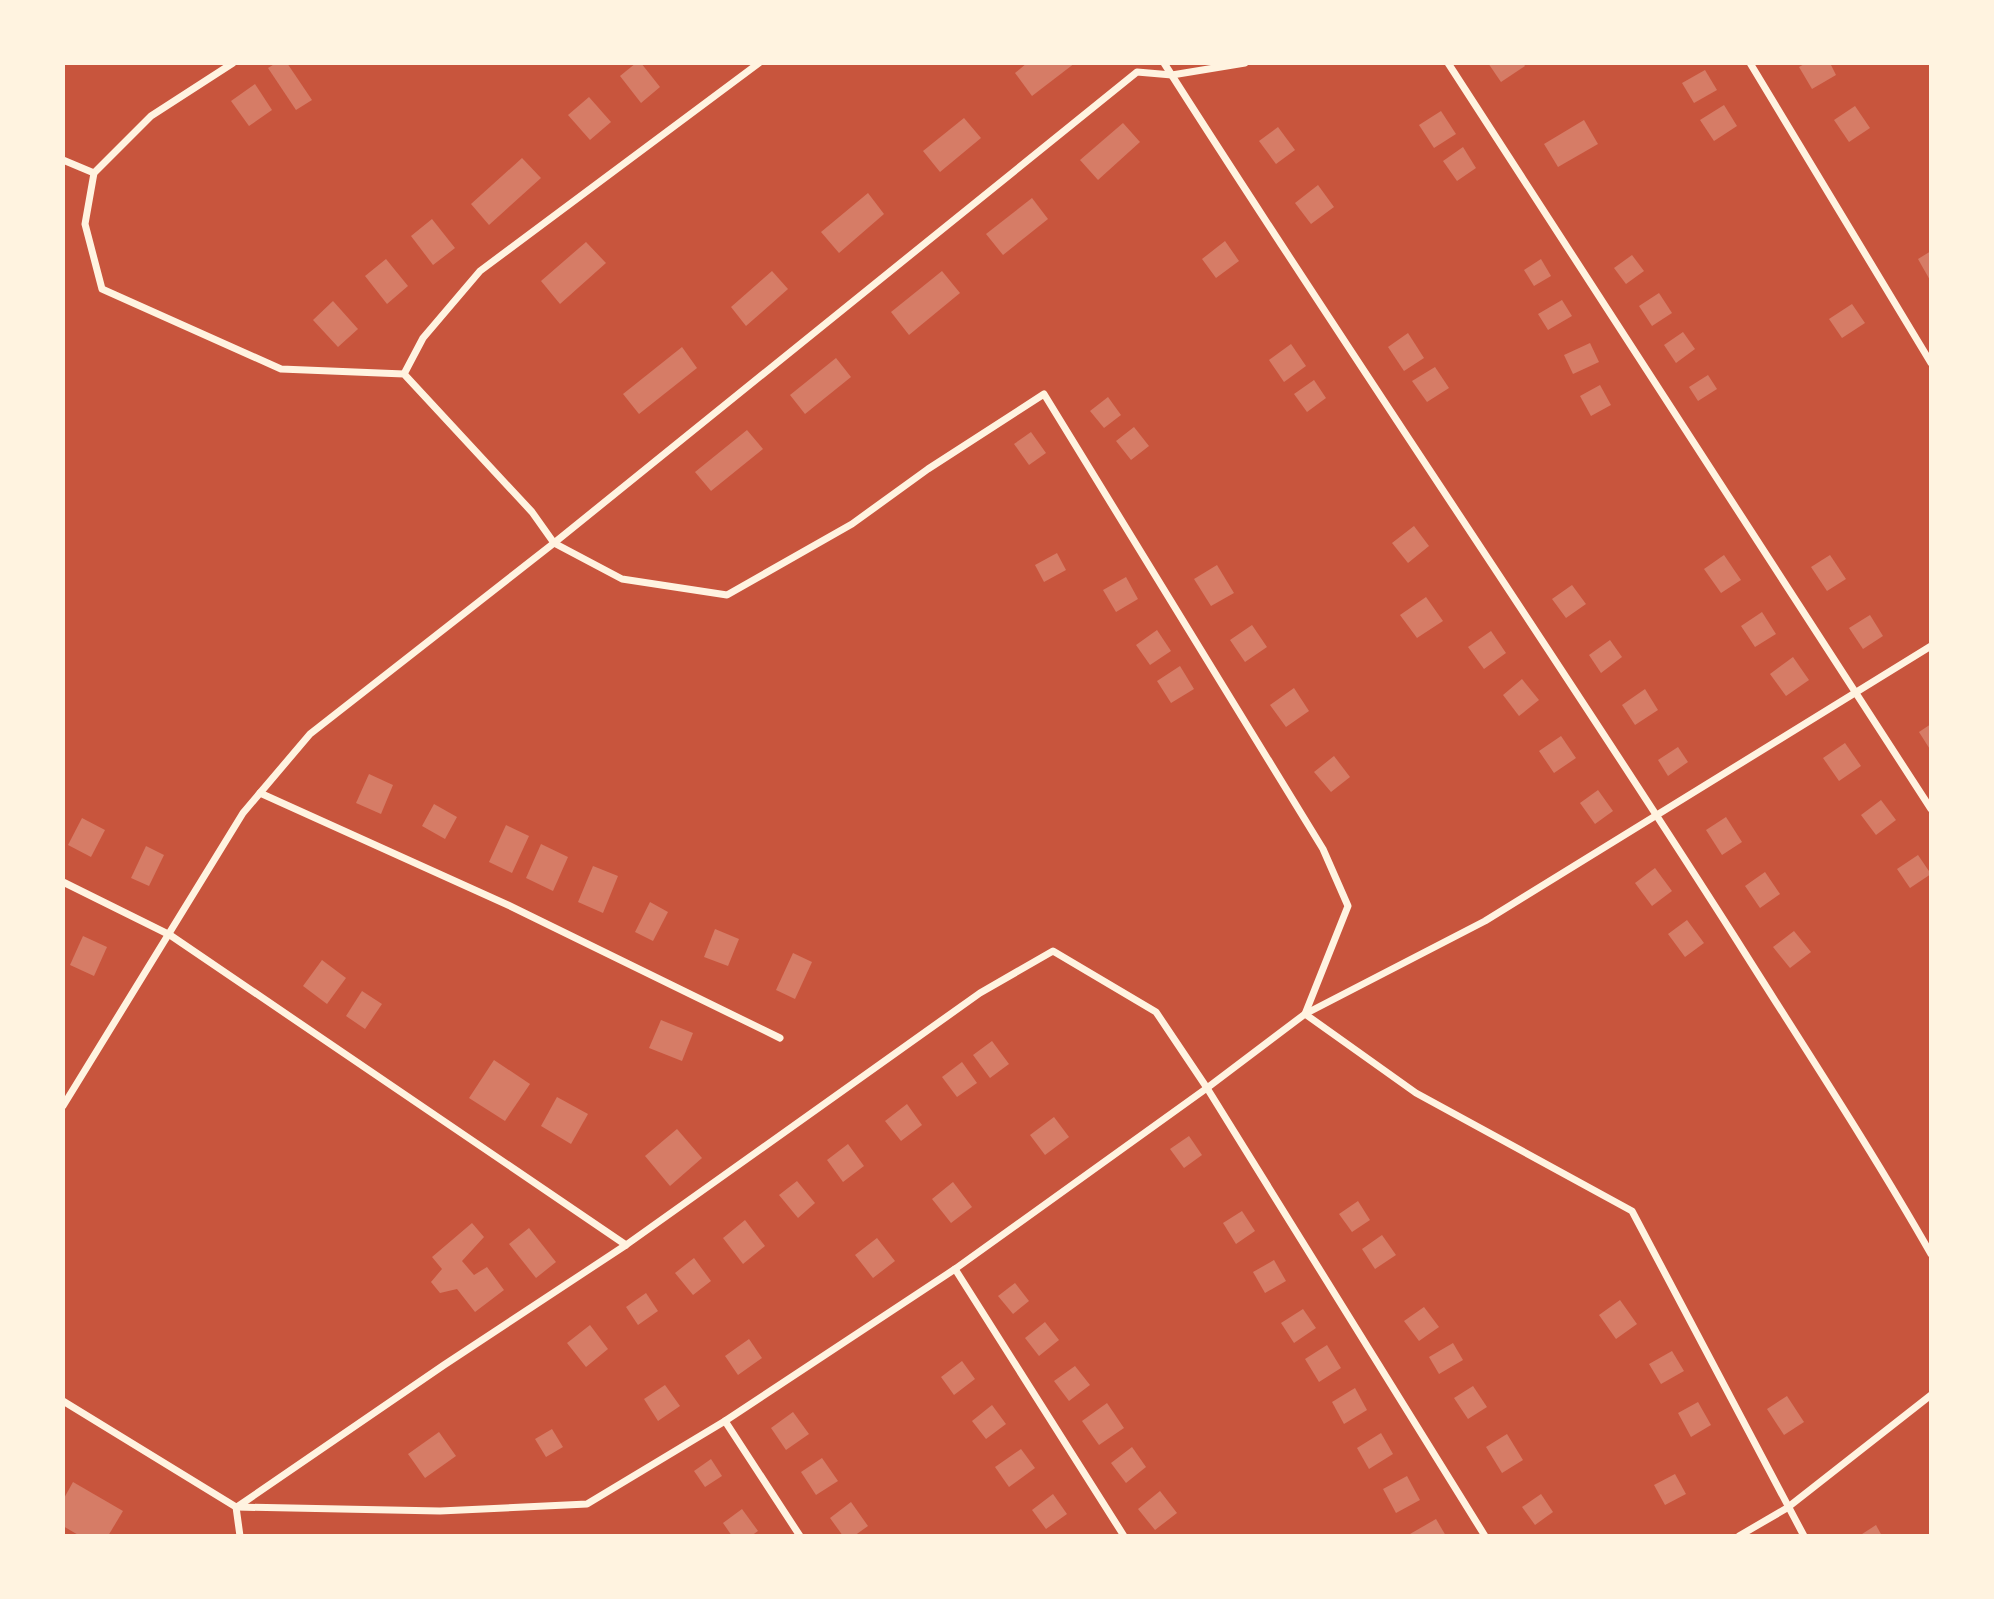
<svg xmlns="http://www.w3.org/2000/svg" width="1994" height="1599" font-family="'Source Sans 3',sans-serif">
<rect width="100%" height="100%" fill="#c8553d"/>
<g fill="#d67c66">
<path d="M276 63H287L312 100 296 110 268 68Z"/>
<path d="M636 63H641L660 87 641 103 620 76Z"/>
<path d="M1027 63H1075L1032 96 1015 73Z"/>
<path d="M1488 63H1523L1525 66 1501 82Z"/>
<path d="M1806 63H1830L1836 75 1812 89 1799 67Z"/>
<path d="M1705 70 1717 90 1694 103 1682 83Z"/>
<path d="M255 84 272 110 249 126 231 101Z"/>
<path d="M589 97 611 122 590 140 568 115Z"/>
<path d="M1724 105 1737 126 1714 141 1700 120Z"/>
<path d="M1855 106 1870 128 1849 142 1834 120Z"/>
<path d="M1441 111 1456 134 1434 148 1419 125Z"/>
<path d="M964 118 981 138 940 172 923 151Z"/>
<path d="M1584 120 1598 144 1558 167 1544 144Z"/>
<path d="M1123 123 1140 142 1098 180 1080 160Z"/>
<path d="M1278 127 1295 150 1276 164 1259 141Z"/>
<path d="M1463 147 1476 168 1457 181 1443 161Z"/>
<path d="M522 158 541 178 489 225 471 204Z"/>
<path d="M1318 185 1334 207 1311 224 1295 203Z"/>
<path d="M868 193 884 214 839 253 821 232Z"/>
<path d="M1032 198 1048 219 1003 255 986 234Z"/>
<path d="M432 219 455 248 433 265 411 236Z"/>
<path d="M1225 241 1239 261 1216 278 1202 259Z"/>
<path d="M586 242 606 263 560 304 541 281Z"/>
<path d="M1931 251V282L1918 259Z"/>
<path d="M1632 255 1644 271 1626 284 1614 268Z"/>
<path d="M386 259 408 286 387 304 365 276Z"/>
<path d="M1541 259 1551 276 1534 286 1524 270Z"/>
<path d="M772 271 788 289 746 326 731 307Z"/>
<path d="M942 271 960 293 909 335 891 312Z"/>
<path d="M1659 293 1672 313 1652 326 1639 306Z"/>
<path d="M1562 300 1572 316 1548 330 1538 314Z"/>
<path d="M333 301 358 329 338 347 313 320Z"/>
<path d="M1852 304 1865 323 1842 338 1829 319Z"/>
<path d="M1683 332 1695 349 1676 363 1664 345Z"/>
<path d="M1408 333 1424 358 1404 371 1388 347Z"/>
<path d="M1590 343 1599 362 1573 374 1564 355Z"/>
<path d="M1291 344 1306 366 1284 382 1269 360Z"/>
<path d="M682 347 697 368 639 414 623 394Z"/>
<path d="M836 358 851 377 805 414 790 395Z"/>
<path d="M1435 367 1449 388 1427 402 1412 381Z"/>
<path d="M1708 375 1717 389 1698 401 1689 387Z"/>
<path d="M1314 380 1326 398 1307 412 1294 394Z"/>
<path d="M1600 385 1611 405 1591 416 1580 396Z"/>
<path d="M1108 397 1121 415 1104 428 1090 411Z"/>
<path d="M1134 427 1149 446 1131 460 1116 441Z"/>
<path d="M747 430 763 449 711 491 695 472Z"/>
<path d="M1031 432 1046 453 1029 465 1014 444Z"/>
<path d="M1414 526 1429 546 1408 563 1392 543Z"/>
<path d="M1057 553 1066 570 1044 582 1035 565Z"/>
<path d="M1724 555 1741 580 1721 593 1704 569Z"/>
<path d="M1830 555 1846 579 1827 591 1811 567Z"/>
<path d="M1217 565 1234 593 1211 606 1194 579Z"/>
<path d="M1126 577 1138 599 1116 612 1103 590Z"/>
<path d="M1572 585 1586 604 1566 618 1552 599Z"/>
<path d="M1426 597 1443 621 1417 638 1400 615Z"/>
<path d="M1762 612 1776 634 1755 647 1741 626Z"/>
<path d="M1870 615 1883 636 1863 649 1849 628Z"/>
<path d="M1252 625 1267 647 1245 662 1230 640Z"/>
<path d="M1157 630 1171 651 1150 665 1136 645Z"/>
<path d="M1491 631 1506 653 1484 669 1468 647Z"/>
<path d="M1610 640 1622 657 1601 673 1589 655Z"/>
<path d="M1793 657 1809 680 1786 696 1770 674Z"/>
<path d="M1180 666 1194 689 1171 703 1157 681Z"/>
<path d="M1522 679 1539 700 1519 716 1503 695Z"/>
<path d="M1294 688 1309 711 1286 727 1270 705Z"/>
<path d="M1645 689 1658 710 1635 725 1622 705Z"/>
<path d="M1931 724V751L1919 732Z"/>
<path d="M1561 736 1576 758 1554 773 1539 751Z"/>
<path d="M1845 743 1861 766 1839 781 1823 758Z"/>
<path d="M1678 747 1688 762 1668 776 1658 760Z"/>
<path d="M1334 756 1350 777 1331 792 1314 772Z"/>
<path d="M369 774 393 785 381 814 356 803Z"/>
<path d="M1598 790 1613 811 1595 824 1580 803Z"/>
<path d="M1881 800 1896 820 1876 835 1861 815Z"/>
<path d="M434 804 457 817 445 839 422 826Z"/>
<path d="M1726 817 1742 842 1722 855 1706 830Z"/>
<path d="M82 818 105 830 91 857 68 845Z"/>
<path d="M506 825 529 836 512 873 489 862Z"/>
<path d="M541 844 568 857 553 891 526 878Z"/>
<path d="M146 846 164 855 149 886 131 878Z"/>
<path d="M1918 855 1931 874 1910 888 1897 869Z"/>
<path d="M593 866 618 876 603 913 578 902Z"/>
<path d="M1655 868 1672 891 1652 906 1635 883Z"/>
<path d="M1765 872 1780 894 1760 908 1745 886Z"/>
<path d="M650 902 668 912 653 941 635 932Z"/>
<path d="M1687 920 1704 943 1685 957 1668 934Z"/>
<path d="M715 929 739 939 728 966 704 957Z"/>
<path d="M1794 931 1811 952 1790 968 1773 947Z"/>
<path d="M83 936 107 947 94 976 70 965Z"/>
<path d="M793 953 812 962 795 999 776 990Z"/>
<path d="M322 960 346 978 327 1004 303 986Z"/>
<path d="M362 991 382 1004 365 1029 346 1016Z"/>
<path d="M661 1020 693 1033 682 1061 649 1048Z"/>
<path d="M992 1041 1009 1064 990 1078 973 1055Z"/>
<path d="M494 1060 530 1084 505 1121 469 1098Z"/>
<path d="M962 1062 977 1083 957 1097 942 1077Z"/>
<path d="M557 1097 588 1114 571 1144 541 1126Z"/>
<path d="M907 1104 922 1125 901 1141 885 1121Z"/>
<path d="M1054 1117 1069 1137 1045 1155 1030 1135Z"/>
<path d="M677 1129 702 1158 670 1186 645 1156Z"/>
<path d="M1189 1136 1202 1155 1184 1168 1170 1149Z"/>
<path d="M848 1144 864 1166 843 1182 827 1160Z"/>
<path d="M797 1181 815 1203 798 1218 779 1195Z"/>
<path d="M953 1182 972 1207 951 1223 932 1199Z"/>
<path d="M1358 1201 1370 1220 1352 1232 1339 1214Z"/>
<path d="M1242 1211 1255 1231 1236 1244 1223 1223Z"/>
<path d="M745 1220 765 1246 743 1264 723 1238Z"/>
<path d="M472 1223 484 1237 462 1261 474 1275 487 1267 504 1290 475 1312 457 1289 440 1293 431 1282 442 1269 432 1257Z"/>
<path d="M529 1228 556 1262 536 1278 509 1244Z"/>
<path d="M1382 1235 1396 1255 1375 1269 1362 1249Z"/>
<path d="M877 1238 895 1261 873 1278 855 1255Z"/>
<path d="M694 1258 711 1281 693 1295 675 1273Z"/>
<path d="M1274 1260 1286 1281 1265 1293 1253 1272Z"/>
<path d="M1015 1283 1029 1301 1013 1314 998 1296Z"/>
<path d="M646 1293 658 1311 638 1325 626 1307Z"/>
<path d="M1620 1300 1637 1324 1616 1339 1599 1315Z"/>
<path d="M1424 1307 1439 1327 1419 1341 1404 1321Z"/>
<path d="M1303 1309 1316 1328 1294 1343 1281 1323Z"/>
<path d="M1045 1322 1059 1340 1039 1356 1025 1338Z"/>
<path d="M590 1325 608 1349 586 1367 567 1343Z"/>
<path d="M749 1339 762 1358 738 1375 725 1356Z"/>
<path d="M1453 1343 1463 1360 1439 1374 1429 1357Z"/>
<path d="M1327 1345 1341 1368 1319 1382 1305 1359Z"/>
<path d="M1672 1351 1684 1371 1661 1384 1649 1364Z"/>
<path d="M962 1361 975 1379 954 1395 941 1377Z"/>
<path d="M1075 1366 1090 1385 1069 1401 1054 1381Z"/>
<path d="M665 1385 680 1406 658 1421 644 1399Z"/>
<path d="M1473 1386 1487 1407 1468 1419 1454 1398Z"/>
<path d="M1355 1388 1367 1410 1344 1424 1332 1402Z"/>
<path d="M1787 1396 1804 1422 1784 1435 1767 1409Z"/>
<path d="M1698 1402 1711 1425 1691 1437 1678 1413Z"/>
<path d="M1107 1403 1124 1428 1099 1445 1082 1421Z"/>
<path d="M992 1405 1006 1424 986 1439 972 1421Z"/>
<path d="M793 1412 809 1434 786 1450 771 1428Z"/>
<path d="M552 1429 563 1447 546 1457 535 1439Z"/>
<path d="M439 1432 456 1456 425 1478 408 1454Z"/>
<path d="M1381 1433 1393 1454 1369 1469 1357 1448Z"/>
<path d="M1507 1434 1523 1460 1502 1473 1486 1447Z"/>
<path d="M1132 1447 1146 1467 1126 1483 1111 1463Z"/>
<path d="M1021 1449 1035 1468 1009 1487 995 1467Z"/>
<path d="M822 1458 838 1481 816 1495 801 1472Z"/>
<path d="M711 1459 722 1476 705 1487 694 1471Z"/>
<path d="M1675 1474 1686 1494 1665 1505 1654 1485Z"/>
<path d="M1407 1476 1420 1500 1396 1513 1383 1489Z"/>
<path d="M73 1482 123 1511 108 1536H80L63 1526V1500Z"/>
<path d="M1160 1491 1177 1513 1155 1530 1138 1509Z"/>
<path d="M1053 1494 1067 1514 1046 1529 1032 1510Z"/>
<path d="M1541 1494 1553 1512 1535 1525 1522 1507Z"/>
<path d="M851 1502 868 1526 854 1536H843L830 1518Z"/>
<path d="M742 1509 758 1531 751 1536H732L723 1523Z"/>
<path d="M1436 1519 1446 1536H1412L1410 1534Z"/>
<path d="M1876 1525 1882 1536H1859Z"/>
</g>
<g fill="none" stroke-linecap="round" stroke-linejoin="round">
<g stroke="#fff3e0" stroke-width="7">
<path d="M233 63 151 116 94 173 85 224 102 289 281 369 404 374 532 512 554 543 622 579 727 595 852 524 928 469 1044 394 1323 849 1348 906 1305 1014 1416 1093 1632 1211 1804 1536"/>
<path d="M1164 63C1351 357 1549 645 1736 939 1802 1044 1870 1147 1931 1254"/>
<path d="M1448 63 1931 809"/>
<path d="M1750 63 1931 363"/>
<path d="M63 160 94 173"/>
<path d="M404 374 423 338 480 271 759 63"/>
<path d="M260 793 508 905 780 1038"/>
<path d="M63 882 170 935 626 1245"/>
<path d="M63 1106 243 813 310 734 554 543 1137 72 1172 75 1245 63"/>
<path d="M955 1269 1124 1536"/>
<path d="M63 1401 236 1507 240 1536"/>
<path d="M725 1421 800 1536"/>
<path d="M236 1507 440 1511 587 1504 725 1421 955 1269 1207 1088 1305 1014 1485 921 1931 646"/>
<path d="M237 1507 444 1365 626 1245 980 993 1053 951 1156 1012 1207 1088 1485 1536"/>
<path d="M1739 1536 1787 1508 1931 1395"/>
</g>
</g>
<rect width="1994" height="1599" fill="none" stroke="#fff3e0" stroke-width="130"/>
</svg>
